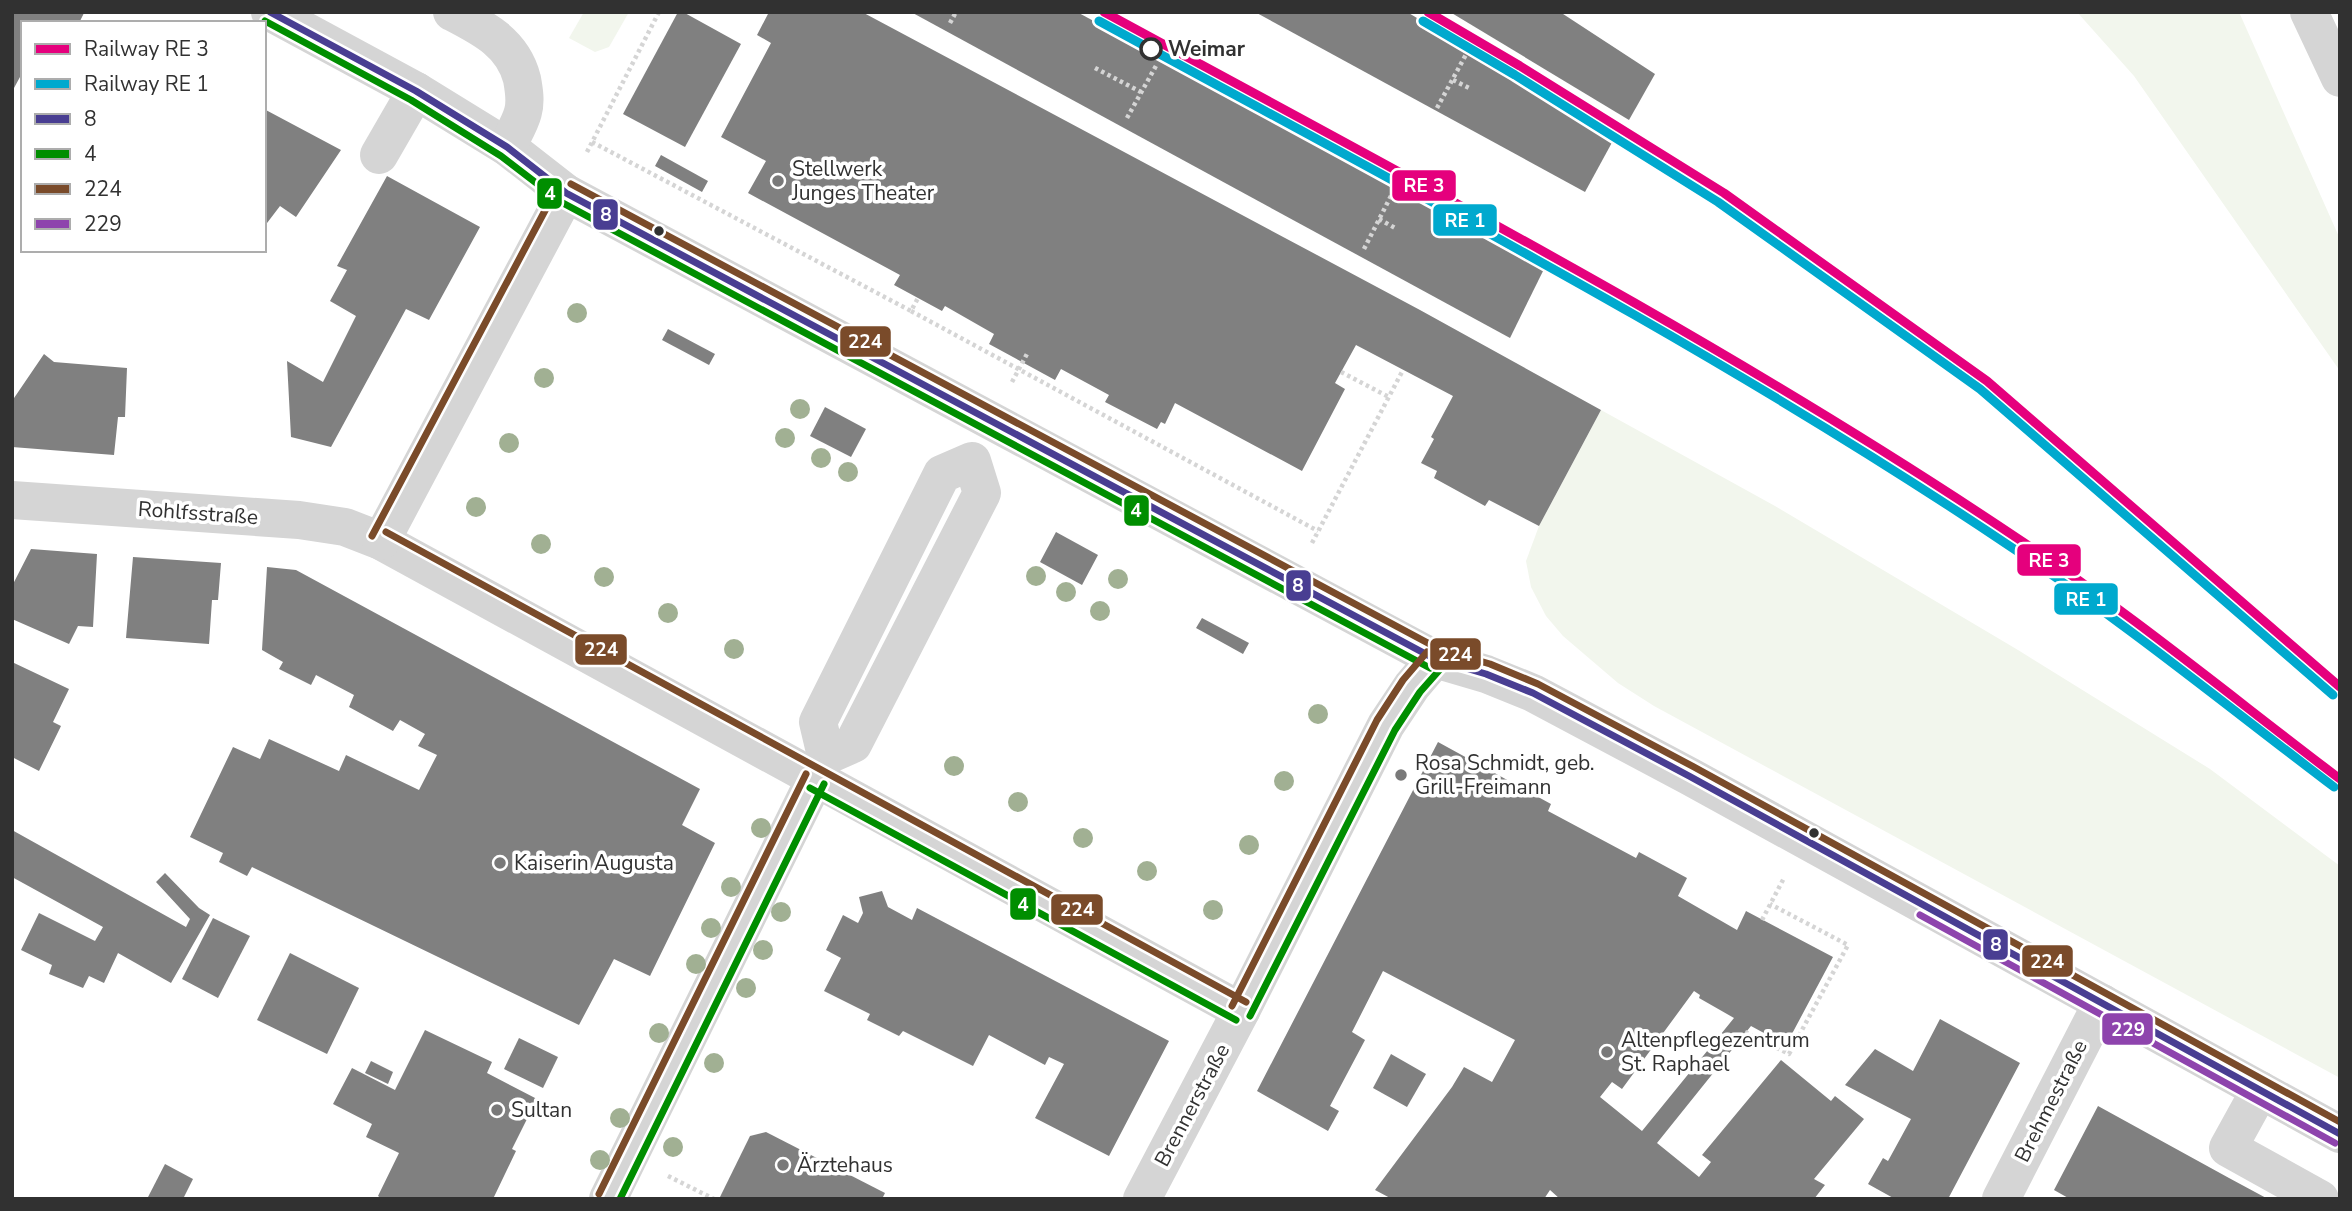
<svg xmlns="http://www.w3.org/2000/svg" width="2352" height="1211" font-family="'Nunito Sans',sans-serif">
<rect width="100%" height="100%" fill="#fff"/>
<g fill="#f2f6ed">
<path d="M584 12H629L609 47 595 52 569 38Z"/>
<path d="M2077 12H2239L2340 239V371L2134 76Z"/>
<path d="M1601 410 1775 506 2018 650 2210 769 2340 866V1078L1654 706 1618 683 1563 636 1546 616 1531 587 1526 561 1539 526Z"/>
</g>
<g fill="#808080" fill-rule="evenodd">
<path d="M12 12 84 13 79 23H23V78L20 77 14 88 12 87Z"/>
<path d="M678 12H683L741 44 685 147 623 114Z"/>
<path d="M769 12H862L1420 310 1601 410 1539 526 1489 500 1485 506 1434 478 1437 471 1421 463 1434 439 1431 437 1453 396 1356 345 1335 383 1345 389 1302 471 1175 403 1165 424 1161 422 1157 429 1105 402 1109 395 1061 369 1055 380 989 344 994 334 945 306 942 311 894 285 900 275 748 193 766 161 721 137 771 43 757 35Z"/>
<path d="M911 12H1077L1546 265 1510 338Z"/>
<path d="M1255 12H1407L1615 137 1585 192Z"/>
<path d="M1450 12H1560L1655 74 1629 120Z"/>
<path d="M264 109 341 150 296 217 280 206 264 227Z"/>
<path d="M661 155 708 181 702 192 655 166Z"/>
<path d="M387 176 480 227 429 320 406 309 331 447 291 437 287 361 323 382 356 316 330 301 347 270 337 266Z"/>
<path d="M668 329 715 354 709 365 662 340Z"/>
<path d="M44 354 54 362 127 368 125 417H118L114 455 12 447V401Z"/>
<path d="M825 407 866 429 851 457 810 436Z"/>
<path d="M1056 532 1098 555 1082 585 1040 562Z"/>
<path d="M31 549 97 554 93 627 78 626 69 644 12 619V586Z"/>
<path d="M133 557 221 563 218 600H212L209 644 126 638Z"/>
<path d="M267 567 296 570 700 789 682 825 715 843 650 976 614 959 579 1025 252 867 247 876 219 862 223 853 190 837 233 747 260 759 269 739 339 771 346 755 419 790 437 755 418 746 425 734 400 720 393 731 349 707 354 695 316 675 311 685 279 669 283 662 262 650Z"/>
<path d="M1202 618 1249 643 1243 654 1196 628Z"/>
<path d="M12 662 69 689 53 722 61 726 39 771 12 757Z"/>
<path d="M1438 742 1551 804 1548 811 1636 858 1639 852 1687 878 1678 896 1737 930 1746 911 1833 957 1786 1045 1751 1026 1657 1143 1699 1177 1711 1162 1702 1155 1781 1060 1831 1101 1835 1096 1864 1119 1814 1179 1825 1185 1814 1199H1560L1550 1190 1544 1199H1392L1375 1190 1452 1087 1464 1067 1492 1082 1515 1040 1383 971 1352 1032 1365 1040 1330 1106 1339 1111 1328 1131 1257 1091ZM1694 991 1700 995 1699 998 1734 1018 1642 1131 1600 1097 1612 1082 1622 1089Z"/>
<path d="M12 830 186 927 190 919 156 882 165 873 199 908 210 915 171 983 118 953 104 983 89 976 83 988 49 974 52 965 21 950 39 913 95 941 103 927 12 877Z"/>
<path d="M882 891 888 907 912 920 917 908 1169 1041 1109 1156 1035 1118 1064 1064 1049 1057 1045 1065 989 1035 973 1066 903 1031 899 1036 867 1020 870 1014 824 991 841 958 826 950 843 915 858 923 863 913 859 897Z"/>
<path d="M213 918 250 936 218 998 182 979Z"/>
<path d="M290 953 359 988 327 1054 257 1020Z"/>
<path d="M1940 1019 2020 1063 1948 1199H1895L1868 1184 1883 1158 1888 1161 1911 1119 1845 1085 1875 1049 1913 1071Z"/>
<path d="M425 1030 492 1062 487 1073 537 1099 512 1149 516 1151 493 1199H382L378 1196 399 1153 366 1137 372 1124 333 1104 352 1068 395 1090Z"/>
<path d="M519 1038 558 1057 543 1088 504 1069Z"/>
<path d="M1391 1054 1426 1074 1407 1107 1373 1088Z"/>
<path d="M371 1061 393 1072 388 1084 365 1073Z"/>
<path d="M2098 1106 2229 1178 2268 1199H2070L2054 1190Z"/>
<path d="M766 1132 885 1193 882 1199H719L750 1136Z"/>
<path d="M165 1164 193 1179 183 1199H147Z"/>
</g>
<g fill="none" stroke-linecap="round" stroke-linejoin="round">
<g stroke="#d5d5d5" stroke-width="4.5" stroke-dasharray="3.5 3.5" stroke-linecap="butt">
<path d="M950 23 956 12"/>
<path d="M1095 68 1141 92"/>
<path d="M1453 80 1469 88"/>
<path d="M1437 108 1469 49"/>
<path d="M1127 118 1157 64"/>
<path d="M592 142 911 311 918 298"/>
<path d="M587 152 659 12"/>
<path d="M1379 219 1395 228"/>
<path d="M1364 249 1395 188"/>
<path d="M911 311 1318 531"/>
<path d="M1341 372 1389 397"/>
<path d="M1012 382 1028 352"/>
<path d="M1312 543 1403 370"/>
<path d="M1762 920 1784 878"/>
<path d="M1745 1032 1789 1054 1848 945 1770 904"/>
<path d="M668 1176 714 1199"/>
</g>
<g stroke="#d5d5d5" stroke-width="38">
<path d="M270 12 416 91 507 147 566 193 1435 659 1486 674 1533 693 1689 776 2340 1134"/>
<path d="M452 12C483 28 513 43 522 79 524 90 526 101 523 112 520 124 512 136 507 147"/>
<path d="M2309 12 2340 78"/>
<path d="M379 155 416 91"/>
<path d="M972 461 982 493 853 744 826 756 818 722 942 474Z"/>
<path d="M12 500 299 520 345 527 381 541 1241 1011"/>
<path d="M381 541 566 193"/>
<path d="M2260 1090 2228 1148 2320 1199"/>
<path d="M608 1199 815 779"/>
<path d="M1142 1199 1241 1011 1386 725 1412 686 1435 659"/>
<path d="M2001 1199 2102 1003"/>
</g>
<defs>
<path id="bus-1" d="M270 12 416 91 507 147 566 193 1435 659 1486 674 1533 693 1689 776 2340 1134"/>
<g id="bus-2">
<path d="M265 21 411 100 501 156 561 202 1430 668"/>
<path d="M810 788 1236 1020"/>
<path d="M1250 1016 1395 730 1420 692 1443 666"/>
<path d="M620 1199 824 784"/>
</g>
<g id="bus-3">
<path d="M571 184 1439 649 1490 664 1538 684 1694 767 2340 1122"/>
<path d="M386 532 1246 1002"/>
<path d="M372 536 557 188"/>
<path d="M1232 1006 1377 720 1403 680 1427 652"/>
<path d="M599 1194 806 774"/>
</g>
<path id="bus-4" d="M1920 915 2335 1143"/>
</defs>
<use href="#bus-1" stroke="#fff" stroke-width="12"/>
<use href="#bus-2" stroke="#fff" stroke-width="12"/>
<use href="#bus-3" stroke="#fff" stroke-width="12"/>
<use href="#bus-4" stroke="#fff" stroke-width="12"/>
<use href="#bus-1" stroke="#493e92" stroke-width="7"/>
<use href="#bus-2" stroke="#008e00" stroke-width="7"/>
<use href="#bus-3" stroke="#7a4b2a" stroke-width="7"/>
<use href="#bus-4" stroke="#8e44ad" stroke-width="7"/>
<defs>
<g id="rail-1">
<path d="M1104 12C1413 180 1725 342 2017 538 2129 612 2233 698 2340 779"/>
<path d="M1428 12 1520 66 1724 193 1987 381 2340 687"/>
</g>
<g id="rail-2">
<path d="M1099 21C1407 189 1720 351 2011 547 2123 621 2227 706 2334 787"/>
<path d="M1423 21 1515 75 1718 202 1980 389 2333 695"/>
</g>
</defs>
<use href="#rail-1" stroke="#fff" stroke-width="14"/>
<use href="#rail-2" stroke="#fff" stroke-width="14"/>
<use href="#rail-1" stroke="#e5007d" stroke-width="9"/>
<use href="#rail-2" stroke="#00a9ce" stroke-width="9"/>
</g>
<g fill="#a1b093">
<circle cx="577" cy="313" r="10"/>
<circle cx="544" cy="378" r="10"/>
<circle cx="800" cy="409" r="10"/>
<circle cx="785" cy="438" r="10"/>
<circle cx="509" cy="443" r="10"/>
<circle cx="821" cy="458" r="10"/>
<circle cx="848" cy="472" r="10"/>
<circle cx="476" cy="507" r="10"/>
<circle cx="541" cy="544" r="10"/>
<circle cx="1036" cy="576" r="10"/>
<circle cx="604" cy="577" r="10"/>
<circle cx="1118" cy="579" r="10"/>
<circle cx="1066" cy="592" r="10"/>
<circle cx="1100" cy="611" r="10"/>
<circle cx="668" cy="613" r="10"/>
<circle cx="734" cy="649" r="10"/>
<circle cx="1318" cy="714" r="10"/>
<circle cx="954" cy="766" r="10"/>
<circle cx="1284" cy="781" r="10"/>
<circle cx="1018" cy="802" r="10"/>
<circle cx="761" cy="828" r="10"/>
<circle cx="1083" cy="838" r="10"/>
<circle cx="1249" cy="845" r="10"/>
<circle cx="1147" cy="871" r="10"/>
<circle cx="731" cy="887" r="10"/>
<circle cx="1213" cy="910" r="10"/>
<circle cx="781" cy="912" r="10"/>
<circle cx="711" cy="928" r="10"/>
<circle cx="763" cy="950" r="10"/>
<circle cx="696" cy="964" r="10"/>
<circle cx="746" cy="988" r="10"/>
<circle cx="659" cy="1033" r="10"/>
<circle cx="714" cy="1063" r="10"/>
<circle cx="620" cy="1118" r="10"/>
<circle cx="673" cy="1147" r="10"/>
<circle cx="600" cy="1160" r="10"/>
</g>
<circle fill="#fff" stroke="#313131" stroke-width="3.5" cx="1151" cy="49" r="10"/>
<g fill="#797979" stroke="#fff" stroke-width="2.5">
<circle cx="778" cy="181" r="7"/>
<circle cx="1401" cy="775" r="7"/>
<circle cx="500" cy="863" r="7"/>
<circle cx="1607" cy="1052" r="7"/>
<circle cx="497" cy="1110" r="7"/>
<circle cx="783" cy="1165" r="7"/>
</g>
<g fill="#313131" stroke="#fff" stroke-width="2.5">
<circle cx="659" cy="231" r="6"/>
<circle cx="1814" cy="833" r="6"/>
</g>
<g text-anchor="middle" stroke-width="7" stroke-linejoin="round" paint-order="stroke">
<g font-size="21" font-weight="bold" fill="#313131" stroke="#fff" text-anchor="start">
<text x="1168" y="56">Weimar</text>
</g>
<g font-size="21" fill="#313131" stroke="#fff" text-anchor="start">
<text x="792" y="176">Stellwerk<tspan x="792" dy="24">Junges Theater</tspan></text>
<text x="1415" y="770">Rosa Schmidt, geb.<tspan x="1415" dy="24">Grill-Freimann</tspan></text>
<text x="514" y="870">Kaiserin Augusta</text>
<text x="1621" y="1047">Altenpflegezentrum<tspan x="1621" dy="24">St. Raphael</tspan></text>
<text x="511" y="1117">Sultan</text>
<text x="797" y="1172">Ärztehaus</text>
</g>
<g font-size="21" fill="#313131" stroke="#fff">
<text transform="translate(198 513) rotate(4)" y="7">Rohlfsstraße</text>
<text transform="translate(2051 1101) rotate(-63)" y="7">Brehmestraße</text>
<text transform="translate(1192 1105) rotate(-62)" y="7">Brennerstraße</text>
</g>
</g>
<g stroke="#fff" stroke-width="2.5">
<rect x="1391" y="169" width="66" height="33" rx="7" fill="#e5007d"/>
<rect x="536" y="177" width="27" height="33" rx="7" fill="#008e00"/>
<rect x="592" y="198" width="27" height="33" rx="7" fill="#493e92"/>
<rect x="1432" y="203" width="66" height="34" rx="7" fill="#00a9ce"/>
<rect x="839" y="325" width="53" height="33" rx="7" fill="#7a4b2a"/>
<rect x="1123" y="494" width="27" height="33" rx="7" fill="#008e00"/>
<rect x="2016" y="543" width="66" height="34" rx="7" fill="#e5007d"/>
<rect x="1285" y="569" width="27" height="33" rx="7" fill="#493e92"/>
<rect x="2053" y="582" width="66" height="34" rx="7" fill="#00a9ce"/>
<rect x="574" y="633" width="54" height="33" rx="7" fill="#7a4b2a"/>
<rect x="1429" y="637" width="53" height="34" rx="7" fill="#7a4b2a"/>
<rect x="1009" y="887" width="28" height="34" rx="7" fill="#008e00"/>
<rect x="1050" y="893" width="54" height="33" rx="7" fill="#7a4b2a"/>
<rect x="1982" y="928" width="27" height="33" rx="7" fill="#493e92"/>
<rect x="2021" y="944" width="53" height="34" rx="7" fill="#7a4b2a"/>
<rect x="2101" y="1012" width="53" height="34" rx="7" fill="#8e44ad"/>
</g>
<g font-size="19" text-anchor="middle" font-weight="bold" fill="#fff">
<text x="1424" y="192">RE 3</text>
<text x="550" y="200">4</text>
<text x="606" y="221">8</text>
<text x="1465" y="227">RE 1</text>
<text x="865" y="348">224</text>
<text x="1136" y="517">4</text>
<text x="2049" y="567">RE 3</text>
<text x="1298" y="592">8</text>
<text x="2086" y="606">RE 1</text>
<text x="601" y="656">224</text>
<text x="1455" y="661">224</text>
<text x="1023" y="911">4</text>
<text x="1077" y="916">224</text>
<text x="1996" y="951">8</text>
<text x="2047" y="968">224</text>
<text x="2128" y="1036">229</text>
</g>
<rect width="2352" height="1211" fill="none" stroke="#313131" stroke-width="28"/>
<rect x="21" y="21" width="245" height="231" fill="#ffffff" stroke="#adadad" stroke-width="2"/>
<rect x="35" y="44" width="35" height="10" fill="#e5007d" stroke="#adadad" stroke-width="2"/>
<text x="84" y="56" font-size="21" fill="#313131">Railway RE 3</text>
<rect x="35" y="79" width="35" height="10" fill="#00a9ce" stroke="#adadad" stroke-width="2"/>
<text x="84" y="91" font-size="21" fill="#313131">Railway RE 1</text>
<rect x="35" y="114" width="35" height="10" fill="#493e92" stroke="#adadad" stroke-width="2"/>
<text x="84" y="126" font-size="21" fill="#313131">8</text>
<rect x="35" y="149" width="35" height="10" fill="#008e00" stroke="#adadad" stroke-width="2"/>
<text x="84" y="161" font-size="21" fill="#313131">4</text>
<rect x="35" y="184" width="35" height="10" fill="#7a4b2a" stroke="#adadad" stroke-width="2"/>
<text x="84" y="196" font-size="21" fill="#313131">224</text>
<rect x="35" y="219" width="35" height="10" fill="#8e44ad" stroke="#adadad" stroke-width="2"/>
<text x="84" y="231" font-size="21" fill="#313131">229</text>
</svg>
